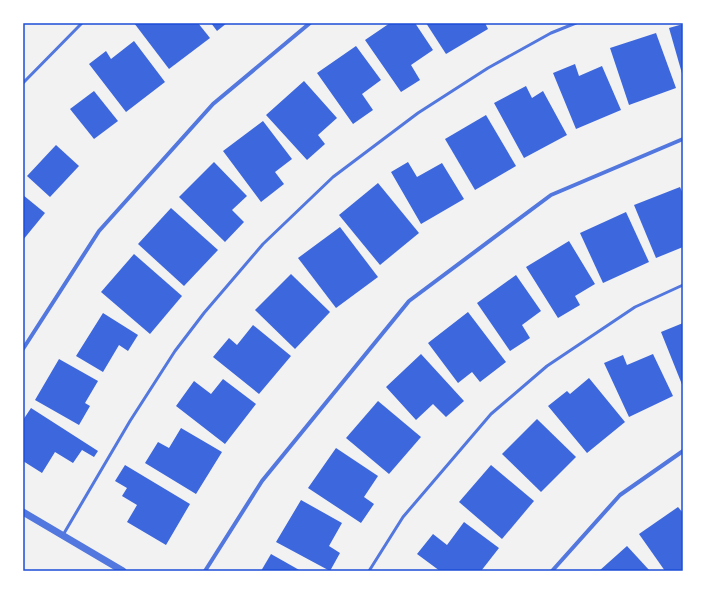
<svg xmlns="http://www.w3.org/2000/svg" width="706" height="594" font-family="'Sofia Sans Condensed',sans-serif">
<rect width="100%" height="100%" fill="#f2f2f2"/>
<g fill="#3d67dc">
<path d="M134 23H198L210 38 169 69Z"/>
<path d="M211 23H227L217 31Z"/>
<path d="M390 23H415L433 50 411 65 420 80 401 92 365 40Z"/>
<path d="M426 23H485L488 29 446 54Z"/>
<path d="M683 24V77L669 28Z"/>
<path d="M656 33 676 88 629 105 610 48Z"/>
<path d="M134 41 165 82 126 112 89 64 106 51 111 59Z"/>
<path d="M356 46 381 80 362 94 373 110 353 124 317 73Z"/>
<path d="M575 64 579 76 602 66 621 110 576 129 553 73Z"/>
<path d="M304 81 337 118 318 135 325 144 307 160 266 115Z"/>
<path d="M526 86 532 98 543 91 567 135 524 158 494 103Z"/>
<path d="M94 91 118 121 94 139 70 109Z"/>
<path d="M486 115 516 166 475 190 445 139Z"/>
<path d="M263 121 292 159 275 172 284 184 261 202 223 151Z"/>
<path d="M56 145 79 166 50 197 27 176Z"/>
<path d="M214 162 247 196 232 210 244 222 225 242 179 197Z"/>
<path d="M408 162 417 177 442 163 464 199 421 224 391 172Z"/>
<path d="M378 183 419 233 380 265 339 215Z"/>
<path d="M680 187 683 194V247L656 258 634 205Z"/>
<path d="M23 195 45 213 23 240Z"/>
<path d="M171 208 218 250 184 286 138 244Z"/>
<path d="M626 212 649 262 603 283 580 233Z"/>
<path d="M340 227 378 277 336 308 298 258Z"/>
<path d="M569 241 595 284 575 296 580 305 558 318 526 267Z"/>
<path d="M134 254 182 296 150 334 101 292Z"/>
<path d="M291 274 330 312 295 349 255 310Z"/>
<path d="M516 275 541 311 522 325 530 338 510 351 477 303Z"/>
<path d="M468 312 506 362 480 382 472 372 458 383 428 343Z"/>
<path d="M103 313 138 335 128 351 119 345 103 372 76 356Z"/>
<path d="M683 323V387L661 332Z"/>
<path d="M253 325 291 356 259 394 213 357 229 338 237 345Z"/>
<path d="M421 354 464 401 446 417 433 404 416 420 386 387Z"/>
<path d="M653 354 673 396 629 417 604 363 623 355 627 365Z"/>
<path d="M59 359 98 381 85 403 90 406 79 425 35 400Z"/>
<path d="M589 378 625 422 587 453 548 406 567 391 570 394Z"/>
<path d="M223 379 256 404 225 444 176 406 194 381 211 394Z"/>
<path d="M378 401 421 437 389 474 346 438Z"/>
<path d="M31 408 98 451 94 457 82 450 73 463 55 452 42 473 23 461V420Z"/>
<path d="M537 419 576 457 541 492 502 454Z"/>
<path d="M181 428 222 452 196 494 145 463 158 442 169 448Z"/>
<path d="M336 448 378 476 364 497 374 504 361 523 308 488Z"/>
<path d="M125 465 190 504 166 545 127 522 137 505 122 496 127 488 115 481Z"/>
<path d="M491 465 534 501 502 539 459 502Z"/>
<path d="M301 500 342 523 329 546 340 553 330 571 276 542Z"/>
<path d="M678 507 683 513V571H665L639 534Z"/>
<path d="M464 522 499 548 481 571H440L417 554 433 534 447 545Z"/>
<path d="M627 546 650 571H599Z"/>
<path d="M271 554 301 571H261Z"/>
</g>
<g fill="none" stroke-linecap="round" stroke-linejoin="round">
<g stroke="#5277de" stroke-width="3">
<path d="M23 83 82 23"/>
<path d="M63 535 130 421 175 351 204 313 263 244 333 177 418 113 488 68 551 33 576 23"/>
<path d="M369 571 403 517 491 414 547 366 635 307 683 285"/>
</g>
<g stroke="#5277de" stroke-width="4">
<path d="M23 349 99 231 213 104 310 23"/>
<path d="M205 571 262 481 409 301 551 195 683 139"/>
<path d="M552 571 620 495 683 451"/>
</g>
<path stroke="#5277de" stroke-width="7" d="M23 512 123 571"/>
</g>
<rect width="706" height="594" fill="none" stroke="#ffffff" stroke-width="48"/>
<rect x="24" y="24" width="658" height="546" fill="none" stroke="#1d4ed8" stroke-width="1.5"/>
</svg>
